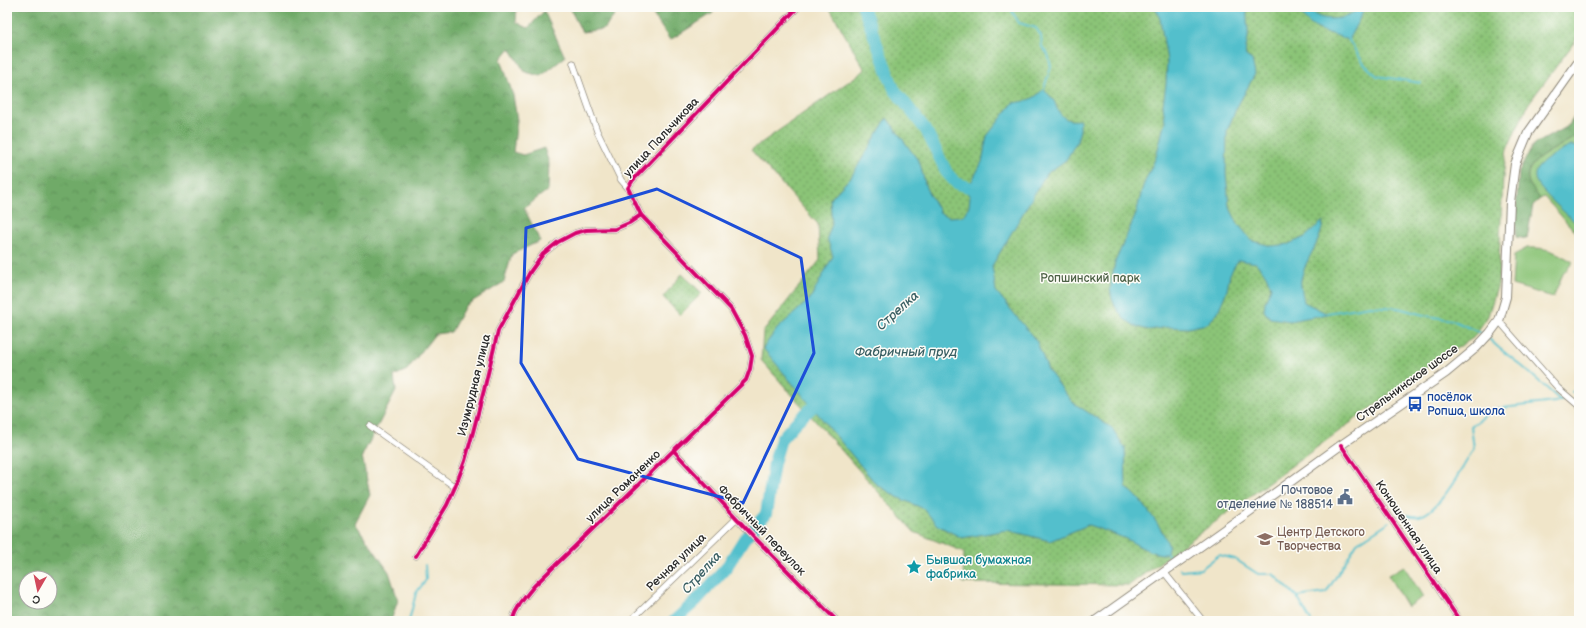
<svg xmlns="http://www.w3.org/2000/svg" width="1586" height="628" font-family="'Balsamiq Sans',sans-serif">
<defs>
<pattern id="forest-crowns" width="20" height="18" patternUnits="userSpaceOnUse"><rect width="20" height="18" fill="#70aa68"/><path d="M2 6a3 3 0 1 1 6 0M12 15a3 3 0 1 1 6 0" fill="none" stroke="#5c8b56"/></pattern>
<pattern id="park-dots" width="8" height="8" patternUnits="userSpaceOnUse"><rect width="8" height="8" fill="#8bc477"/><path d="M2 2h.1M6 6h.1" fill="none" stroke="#729f62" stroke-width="1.8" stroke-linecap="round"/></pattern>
</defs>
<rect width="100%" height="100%" fill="#fdfcf7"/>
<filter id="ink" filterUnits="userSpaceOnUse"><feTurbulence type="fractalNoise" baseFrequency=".025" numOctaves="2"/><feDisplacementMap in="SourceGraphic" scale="8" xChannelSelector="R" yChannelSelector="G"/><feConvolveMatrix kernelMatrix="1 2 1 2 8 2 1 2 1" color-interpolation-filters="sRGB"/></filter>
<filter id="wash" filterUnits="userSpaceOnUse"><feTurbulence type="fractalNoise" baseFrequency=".012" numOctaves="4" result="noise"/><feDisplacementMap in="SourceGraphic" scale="16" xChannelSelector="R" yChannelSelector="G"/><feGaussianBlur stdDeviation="0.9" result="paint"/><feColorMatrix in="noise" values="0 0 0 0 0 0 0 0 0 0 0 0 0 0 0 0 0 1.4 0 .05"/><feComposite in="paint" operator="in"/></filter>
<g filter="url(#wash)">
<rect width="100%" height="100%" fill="#f0e5c9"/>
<g fill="#8bc477" stroke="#5b7851">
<path d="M1579 133V147C1563 145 1548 159 1537 169L1536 181 1579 226V236L1544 197 1540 199C1537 194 1532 189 1529 183 1519 159 1567 146 1579 133Z"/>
<path d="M1527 248C1548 247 1556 252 1573 262L1563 274 1553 297 1512 285 1514 255Z"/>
<path d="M1404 566 1423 597 1407 607 1388 575Z"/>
</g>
<g fill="url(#forest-crowns)" stroke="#4e6a4a" fill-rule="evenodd">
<path d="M7 7H517L516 22 528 28 544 11 565 57 541 76 525 72 510 48 501 59 513 95 517 120 513 152 523 155 544 148 549 163 548 190 524 208 540 241 512 254 504 282 465 306 451 332 435 334 407 370 394 376 396 391 362 456 370 495 355 523 389 572 398 600 391 621H7ZM26 578H50V602H26Z"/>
<path d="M569 7H621L604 29 582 32Z"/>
<path d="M648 7H712L713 13 670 40Z"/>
<path d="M1579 115V133C1567 146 1519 159 1529 183 1532 189 1537 194 1540 199L1533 205 1527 239 1516 237V211L1519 172 1532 146 1569 125 1574 117Z"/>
</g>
<g fill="url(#park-dots)" stroke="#5b7851">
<path d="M829 7H1579V36L1529 103 1507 149 1503 177 1498 284 1488 316 1473 338 1424 369 1129 585 963 583 964 552 914 532 761 360 763 332 820 260 818 224 751 150 865 70Z"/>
<path d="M682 274 702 293 680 315 663 297Z"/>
</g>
<g fill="#53bfcc" stroke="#3f757c">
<path d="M1155 7H1248C1245 18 1249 26 1248 37 1248 44 1244 48 1246 56L1252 60 1255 74 1236 109 1227 131 1226 173 1229 206 1238 224 1252 241 1272 246 1289 244 1305 237 1323 221C1322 242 1305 258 1301 280 1300 286 1303 295 1304 302L1328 314 1290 321 1270 318 1264 311 1265 302 1271 287 1266 275 1256 263 1238 260 1230 274 1227 290 1217 314 1207 324 1188 328 1168 327 1149 330 1137 327 1124 319 1116 308 1112 299 1110 289 1115 262 1136 214 1143 186 1156 157 1165 121 1163 105 1166 84 1167 61 1160 19Z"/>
<path d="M1298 7H1308C1315 22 1341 21 1354 13L1355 7H1364L1361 16 1348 40C1326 30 1308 32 1298 7Z"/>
<path d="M1044 88C1047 93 1051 97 1054 101 1056 104 1056 108 1058 110 1063 120 1070 121 1080 120V130L1077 141 1066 160 1046 174 992 266 996 291 1037 342 1048 370 1072 402 1112 428 1125 448 1126 488C1137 492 1166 533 1168 545 1169 548 1167 551 1167 554 1151 555 1140 546 1126 539 1114 534 1101 529 1088 525L1050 541 1007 530 962 538 937 525 924 509 899 498 876 484 763 348 777 329 810 299 833 256 827 238 832 224 830 199 851 177 887 118 920 163 926 188 940 213 949 217 963 216 969 206 970 197 963 186 972 181 982 162 987 136 1013 103C1028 101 1034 100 1044 88Z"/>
<path d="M1571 146 1579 147V226C1569 216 1541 192 1536 181 1534 177 1535 172 1537 169 1545 158 1560 152 1571 146Z"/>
</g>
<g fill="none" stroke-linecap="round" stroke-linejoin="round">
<g stroke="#53bfcc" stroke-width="2">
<path d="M1014 7 1012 11 1019 23 1036 28 1041 36 1042 47 1048 54 1051 67 1044 88"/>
<path d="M1348 39 1364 64 1377 76 1421 83"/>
<path d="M1327 313 1370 306 1398 308 1428 316 1452 320 1485 335"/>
<path d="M1488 338 1499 348 1523 367 1560 400"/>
<path d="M1572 392 1579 390"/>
<path d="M1400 514C1406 515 1413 517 1419 516 1439 513 1464 465 1474 448L1471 427 1493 409 1555 402 1563 399"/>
<path d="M1167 554 1174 559"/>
<path d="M1180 569 1182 571 1201 569 1219 555 1235 559 1258 574H1273L1297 597"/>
<path d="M409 621 416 593 426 580 425 565"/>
<path d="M1311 621 1297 597 1326 593 1357 543 1389 522"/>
</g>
<g stroke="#53bfcc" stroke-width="12">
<path d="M863 7 894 89 926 130 947 173 956 183 978 190"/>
<path d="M674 621 697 600 726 568 744 539 766 514 774 463 781 439 796 422 824 397"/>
</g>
</g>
</g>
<g filter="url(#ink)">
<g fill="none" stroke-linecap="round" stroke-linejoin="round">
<defs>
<g id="street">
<path d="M573 63 597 131 621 180 628 188"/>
<path d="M1499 321 1558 388 1579 406"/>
<path d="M370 426 455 487"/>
<path d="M1341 445 1460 621"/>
<path d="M674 451 756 539 837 621"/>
<path d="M416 556 447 505 455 487 465 461 473 432 484 390 498 331 530 272 543 254 558 242 575 233 586 230 615 229 629 223 641 215"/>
<path d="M1164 572 1203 621"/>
<path d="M512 621C516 607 525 597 534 586L746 380 750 369 752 356 745 335 731 309 641 215 628 188 633 180 798 7"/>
<path d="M630 621 737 518"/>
</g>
<path id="secondary" d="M1095 621 1253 509 1341 445 1446 373 1476 348 1490 333 1499 321 1506 297 1510 202 1515 164 1528 133 1579 61"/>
</defs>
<use href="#street" stroke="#8e887a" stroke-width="7"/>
<use href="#secondary" stroke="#8e887a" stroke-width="10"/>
<use href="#street" stroke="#fff" stroke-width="5.5"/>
<use href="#secondary" stroke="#fff" stroke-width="8"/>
<defs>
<g id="cycleway">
<path d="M1341 445 1460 621"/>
<path d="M674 451 756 539 837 621"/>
<path d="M416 556 447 505 455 487 465 461 473 432 484 390 498 331 530 272 543 254 558 242 575 233 586 230 615 229 629 223 641 215"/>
<path d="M512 621C516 607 525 597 534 586L746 380 750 369 752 356 745 335 731 309 641 215 628 188 633 180 798 7"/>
</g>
</defs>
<use href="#cycleway" stroke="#fdfcf7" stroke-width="6"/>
<use href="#cycleway" stroke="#d6006c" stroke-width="4"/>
</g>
</g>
<path fill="none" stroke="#1d4ed8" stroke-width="3" stroke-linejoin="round" d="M657 189 801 258 814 353 743 503 578 459 521 363 526 228Z"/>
<defs>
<symbol id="bus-bare" viewBox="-9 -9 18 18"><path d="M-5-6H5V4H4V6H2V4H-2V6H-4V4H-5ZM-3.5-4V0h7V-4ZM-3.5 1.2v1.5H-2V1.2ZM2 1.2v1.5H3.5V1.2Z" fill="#1a4fb4" stroke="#fdfcf7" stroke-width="2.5" paint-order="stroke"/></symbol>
<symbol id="civic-bare" viewBox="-9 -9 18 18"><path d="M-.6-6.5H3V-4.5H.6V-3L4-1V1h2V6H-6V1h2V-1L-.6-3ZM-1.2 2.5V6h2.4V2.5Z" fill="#5c6f8a" stroke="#fdfcf7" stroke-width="2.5" paint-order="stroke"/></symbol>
<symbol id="school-bare" viewBox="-9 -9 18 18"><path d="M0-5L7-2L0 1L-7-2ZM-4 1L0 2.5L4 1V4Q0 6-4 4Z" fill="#8d6e63" stroke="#fdfcf7" stroke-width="2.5" paint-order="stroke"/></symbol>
<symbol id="sight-bare" viewBox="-9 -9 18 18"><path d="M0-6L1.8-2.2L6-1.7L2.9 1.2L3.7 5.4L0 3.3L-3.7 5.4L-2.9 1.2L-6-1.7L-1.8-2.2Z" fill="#0f9aa8" stroke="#fdfcf7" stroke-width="2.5" paint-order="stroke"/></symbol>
</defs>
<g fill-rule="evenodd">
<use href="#bus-bare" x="1404" y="393" width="22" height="22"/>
<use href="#civic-bare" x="1334" y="486" width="22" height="22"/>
<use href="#school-bare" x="1254" y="528" width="22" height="22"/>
<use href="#sight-bare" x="903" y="556" width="22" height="22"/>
</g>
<g text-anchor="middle" stroke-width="3" stroke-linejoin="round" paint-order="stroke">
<g font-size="12" fill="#2b2b2b" stroke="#fdfcf7">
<text transform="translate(661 137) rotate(-47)" y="4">улица Пальчикова</text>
<text transform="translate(1407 383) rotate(-36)" y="4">Стрельнинское шоссе</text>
<text transform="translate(474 385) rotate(-76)" y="4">Изумрудная улица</text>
<text transform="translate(623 486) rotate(-44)" y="4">улица Романенко</text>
<text transform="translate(1409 527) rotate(56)" y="4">Конюшенная улица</text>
<text transform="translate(762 530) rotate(46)" y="4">Фабричный переулок</text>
<text transform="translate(676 562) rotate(-44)" y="4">Речная улица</text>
</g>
<g font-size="12" fill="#4d6146" stroke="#fdfcf7">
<text x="1090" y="282">Ропшинский парк</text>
</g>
<g font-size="12" fill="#164399" stroke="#fdfcf7" text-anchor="start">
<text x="1427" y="401">посёлок<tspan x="1427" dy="14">Ропша, школа</tspan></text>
</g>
<g font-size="12" fill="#4e5e75" stroke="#fdfcf7" text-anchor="end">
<text x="1333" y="494">Почтовое<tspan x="1333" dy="14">отделение № 188514</tspan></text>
</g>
<g font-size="12" fill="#785e54" stroke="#fdfcf7" text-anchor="start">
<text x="1277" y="536">Центр Детского<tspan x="1277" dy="14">Творчества</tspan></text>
</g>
<g font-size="12" fill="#0d838f" stroke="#fdfcf7" text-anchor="start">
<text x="926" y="564">Бывшая бумажная<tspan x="926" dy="14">фабрика</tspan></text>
</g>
<g font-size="13" font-style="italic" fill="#395f63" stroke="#fdfcf7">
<text transform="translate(897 310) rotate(-42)" y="5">Стрелка</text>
<text x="906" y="356">Фабричный пруд</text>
<text transform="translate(701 572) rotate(-48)" y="5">Стрелка</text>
</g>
</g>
<rect width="1586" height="628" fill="none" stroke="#fdfcf7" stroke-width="24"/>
<g transform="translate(38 590) rotate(189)"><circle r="19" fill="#fdfcf7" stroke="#a9a8a5"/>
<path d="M0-3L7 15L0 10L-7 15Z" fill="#d1495b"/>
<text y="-6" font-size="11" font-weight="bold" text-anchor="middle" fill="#2b2b2b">С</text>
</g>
</svg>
